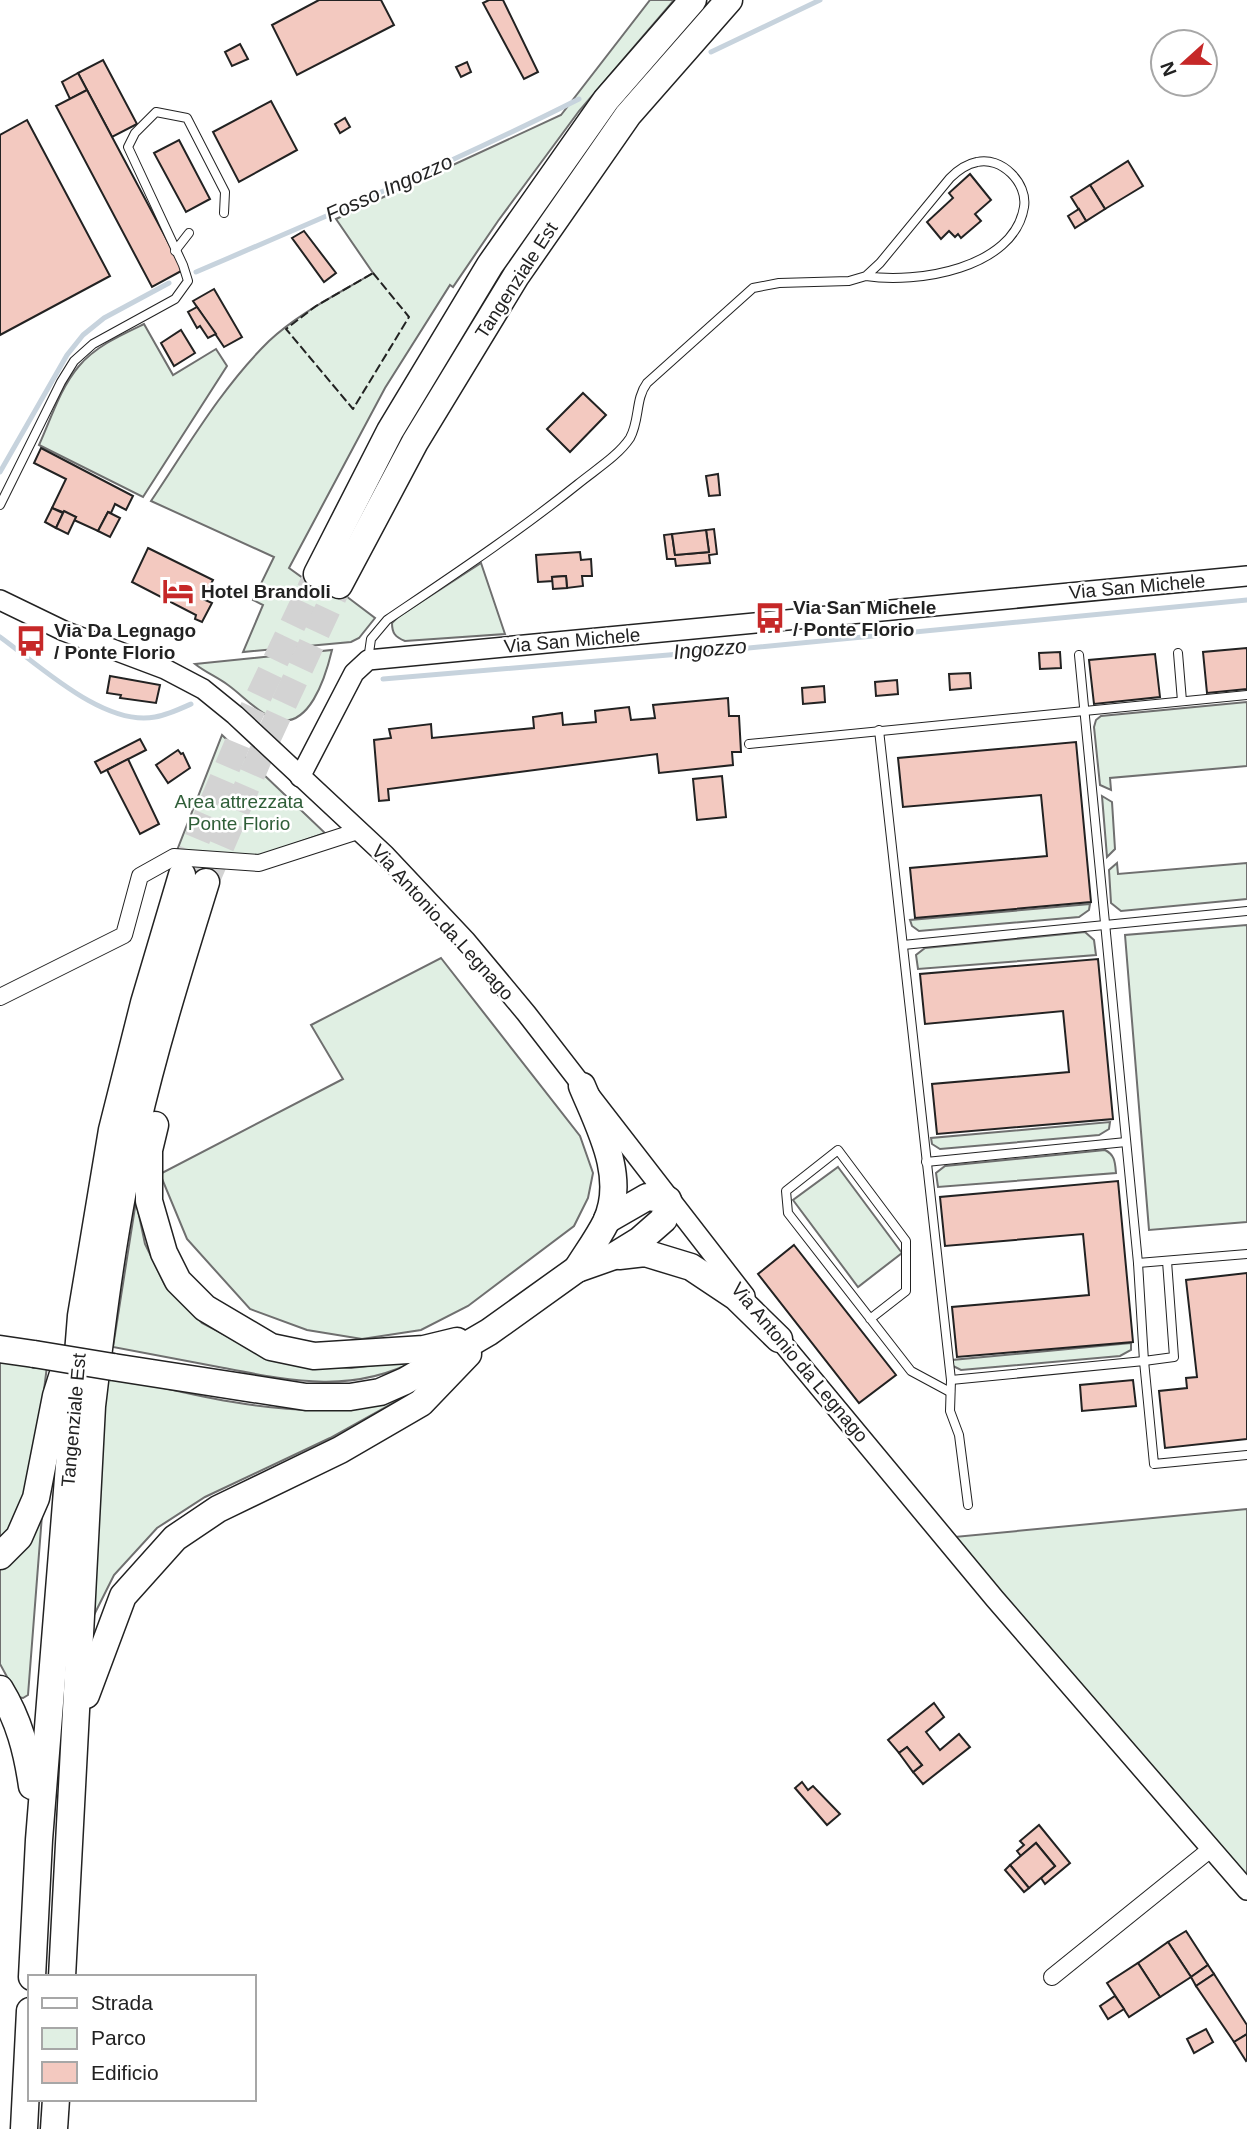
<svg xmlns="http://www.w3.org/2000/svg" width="1247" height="2129" font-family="Arial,sans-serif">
<rect width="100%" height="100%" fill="#fff"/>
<g fill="#e0efe3" stroke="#6f6f6f" stroke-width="2">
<path d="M650 0H674L579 111 498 221 453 287 450 285 385 388 289 568 303 578 346 596 375 618 359 638 351 642 243 652 263 605 253 600 274 557 151 501C188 446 222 387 269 341 299 313 338 294 373 273L336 219 561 115Z"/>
<path d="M144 324 173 375 216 349 227 366 143 497 39 445C51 419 60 388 79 366 96 346 121 335 144 324Z"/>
<path d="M481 563 505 634 405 641C395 637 392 633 392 623L398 617Z"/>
<path d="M332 650C326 675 309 734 272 718 255 710 242 695 228 685 217 677 205 672 195 664Z"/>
<path d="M1247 702V766L1110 778 1111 790 1100 785 1094 727 1096 720 1101 716Z"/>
<path d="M222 735 325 833 260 856 176 853Z"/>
<path d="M1102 796 1112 802 1115 849 1107 857Z"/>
<path d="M1117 863 1118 874 1247 863V899L1121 911 1111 903 1109 870Z"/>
<path d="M1090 904 1089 910 1079 917 919 931 912 926 910 920Z"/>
<path d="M1247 925V1222L1149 1230 1125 935Z"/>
<path d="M1085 932 1094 940 1096 955 918 969 916 955 925 948Z"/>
<path d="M441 958 580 1136 593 1173 588 1198 574 1226 468 1306 421 1330 362 1339 307 1330 250 1309 187 1239 160 1174 343 1079 311 1025Z"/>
<path d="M1110 1122 1109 1129 1099 1135 940 1149 932 1144 931 1138Z"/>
<path d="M1105 1150C1115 1155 1115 1162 1116 1173L938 1187 936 1173 945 1166Z"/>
<path d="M838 1167 902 1253 858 1287 793 1200Z"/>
<path d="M136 1201 145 1244 165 1285 202 1323 259 1353 311 1365 351 1368 417 1360C353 1394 291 1381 224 1368 187 1361 150 1354 113 1347Z"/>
<path d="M1131 1343V1350L1120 1356 961 1370 953 1366 952 1360Z"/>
<path d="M0 1359 47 1366 32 1485 18 1519 0 1538Z"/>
<path d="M107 1375C175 1390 251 1411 321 1410 348 1410 375 1403 402 1398L330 1438 205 1497 157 1528 114 1575 87 1629Z"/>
<path d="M1247 1509V1882L954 1537Z"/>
<path d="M42 1515 28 1695 23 1698 18 1697 0 1664V1563Z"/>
</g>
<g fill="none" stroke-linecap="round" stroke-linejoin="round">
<g stroke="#c7d3dd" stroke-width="5">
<path d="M711 52 820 0"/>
<path d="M196 272C325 217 454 162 579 99"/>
<path d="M0 472 67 355 83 335 104 318 169 283"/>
<path d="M0 637C39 665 104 727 155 717 167 715 180 709 191 704"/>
<path d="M383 679 728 650 1247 600"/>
</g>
</g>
<g fill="#f3c9c0" stroke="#222" stroke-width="2">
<path d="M319 0H381L394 25 297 75 272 25Z"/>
<path d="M489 0H503L538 72 524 79 483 3Z"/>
<path d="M240 44 248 59 232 66 225 52Z"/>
<path d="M103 60 137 124 112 137 78 73Z"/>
<path d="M467 62 471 72 461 77 456 67Z"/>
<path d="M78 73 87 90 70 99 62 82Z"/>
<path d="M87 90 183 270 152 287 56 106Z"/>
<path d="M271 101 297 150 239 182 213 132Z"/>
<path d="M345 118 350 127 340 133 335 124Z"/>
<path d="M27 120 110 276 0 335V135Z"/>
<path d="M179 140 210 199 186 212 154 153Z"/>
<path d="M1128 161 1143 186 1105 209 1090 185Z"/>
<path d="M970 174 991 200 975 214 981 221 961 238 958 234 955 237 949 231 941 239 927 222 953 198 949 193Z"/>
<path d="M1090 185 1105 209 1086 221 1071 197Z"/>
<path d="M1079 209 1086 221 1075 228 1068 216Z"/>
<path d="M304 231 336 273 324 282 292 238Z"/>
<path d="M214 289 242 337 224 347 193 301Z"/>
<path d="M197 307 216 334 208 338 200 326 197 328 188 312Z"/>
<path d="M181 330 195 353 174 366 161 343Z"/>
<path d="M583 393 606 415 570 452 547 429Z"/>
<path d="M41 448 133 496 126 510 115 504 111 513 108 512 98 531 74 520 76 517 52 508 66 479 34 463Z"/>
<path d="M718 474 720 495 709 496 706 476Z"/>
<path d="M52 508 63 513 56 528 45 522Z"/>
<path d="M64 511 76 517 68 534 56 528Z"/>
<path d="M108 512 120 518 110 537 98 531Z"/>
<path d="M714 529 717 554 709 555 710 563 676 566 675 559H667L664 535 672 534 675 555 709 552 706 530Z"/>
<path d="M706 530 709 552 675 555 672 534Z"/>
<path d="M148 548 213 580 203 599 212 603 202 622 195 619 196 615 132 582Z"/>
<path d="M580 552 581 560 591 559 592 576H582L583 586 567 588 566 576 552 577 553 581 538 582 536 555Z"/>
<path d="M566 576 567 588 553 589 552 577Z"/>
<path d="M1247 648V689L1207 693 1203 652Z"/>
<path d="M1060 652 1061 668 1040 669 1039 653Z"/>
<path d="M1155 654 1160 697 1094 704 1089 660Z"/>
<path d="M970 673 971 688 950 690 949 674Z"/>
<path d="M110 676 160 685 156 703 120 698 121 695 107 693Z"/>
<path d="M897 680 898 694 876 696 875 682Z"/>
<path d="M824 686 825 702 803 704 802 688Z"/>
<path d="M728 698 729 716H739L741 752H732L733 765 659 773 657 754 388 789 389 800 379 801 374 740 391 738 389 729 431 724 432 738 534 728 533 717 562 713 563 725 596 722 595 711 629 707 631 720 655 718 653 705Z"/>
<path d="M140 739 146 750 101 773 95 762Z"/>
<path d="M1076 742 1091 902 915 918 910 868 1047 856 1041 795 903 807 898 758Z"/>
<path d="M178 750 181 754 183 753 190 768 168 783 156 765Z"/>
<path d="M128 759 159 824 140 834 107 770Z"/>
<path d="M722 776 726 817 697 820 693 779Z"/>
<path d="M1098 959 1113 1119 937 1134 932 1084 1069 1072 1063 1011 925 1024 920 974Z"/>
<path d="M1118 1181 1133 1342 957 1357 952 1307 1089 1295 1083 1234 945 1246 940 1197Z"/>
<path d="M794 1245 896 1375 859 1403 758 1274Z"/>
<path d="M1247 1273V1439L1165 1448 1159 1391 1187 1388 1186 1378 1197 1377 1186 1280Z"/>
<path d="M1133 1380 1136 1406 1082 1411 1080 1385Z"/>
<path d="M934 1703 944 1717 926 1732 940 1750 959 1734 970 1747 923 1784 913 1772 922 1765 907 1747 899 1753 888 1740Z"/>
<path d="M907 1747 922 1765 913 1772 899 1753Z"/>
<path d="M802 1782 808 1790 813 1786 840 1814 827 1825 795 1788Z"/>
<path d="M1039 1825 1070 1863 1045 1884 1041 1878 1055 1866 1036 1843 1021 1856 1017 1851 1024 1845 1020 1841Z"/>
<path d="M1036 1843 1055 1866 1029 1888 1010 1865Z"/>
<path d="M1010 1865 1029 1888 1024 1892 1005 1870Z"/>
<path d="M1186 1931 1208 1965 1191 1977 1168 1942Z"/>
<path d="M1168 1942 1191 1977 1160 1997 1138 1963Z"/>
<path d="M1138 1963 1160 1997 1129 2017 1107 1983Z"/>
<path d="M1208 1965 1214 1974 1196 1986 1191 1977Z"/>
<path d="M1214 1974 1247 2025V2034L1234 2042 1196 1986Z"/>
<path d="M1115 1996 1124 2009 1108 2019 1100 2006Z"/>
<path d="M1206 2029 1213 2042 1194 2053 1187 2039Z"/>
<path d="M1247 2034V2060L1246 2061 1234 2042Z"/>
</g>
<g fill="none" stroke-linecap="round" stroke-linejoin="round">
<g stroke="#d3d3d3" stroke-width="26" stroke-dasharray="26 13" stroke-linecap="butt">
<path d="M182 875 246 723 317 574"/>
<path d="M206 882 267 740 339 585"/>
</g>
<defs>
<g id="service">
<path d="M175 251 189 233"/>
<path d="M0 505 61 382 74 361 93 344 175 299 188 281 183 265 128 147 135 133 156 112 187 118 225 192 224 213"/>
<path d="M1178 653 1182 701"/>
<path d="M1079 655 1138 1263 1144 1361 1174 1357 1167 1261"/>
<path d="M368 660 371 639 387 620C452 576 517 533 578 484 595 470 618 456 630 438 640 420 635 399 647 383L753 288 779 283 849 281 866 276 880 263 950 178C957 171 967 164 977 162 1001 156 1028 183 1024 207 1014 269 916 284 866 276"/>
<path d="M879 730 951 1380 950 1411 959 1435 968 1505"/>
<path d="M749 744 1247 695"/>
<path d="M903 945 1247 911"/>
<path d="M926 1162 1126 1142"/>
<path d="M1138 1263 1247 1254"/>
<path d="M870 1319 906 1291V1241L838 1150 786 1191 788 1213 911 1371 950 1392"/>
<path d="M951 1380 1144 1361 1154 1464 1247 1455"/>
</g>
<g id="minor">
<path d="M0 997 124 935 140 876 174 857 259 863 358 831"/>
<path d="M1052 1977 1212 1848"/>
</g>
<g id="tertiary">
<path d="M0 600 64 631 165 669 203 689 235 715 385 855 466 941 526 1013 745 1296"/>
<path d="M300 777 354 673 368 660 1247 576"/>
<path d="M770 1328 995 1599 1247 1890"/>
</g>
<g id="trunk">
<path d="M317 574 390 431 490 265 606 100 693 0"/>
<path d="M339 585 415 442 516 276 628 115 729 0"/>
<path d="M155 1125 149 1150V1201L164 1253 178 1281 205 1308 271 1347 314 1356 424 1349 457 1341"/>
<path d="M619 1256 645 1253 691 1267 736 1297 779 1339"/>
<path d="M577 1269C587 1253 598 1238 606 1222 627 1177 599 1127 582 1086"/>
<path d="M0 1349 34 1354"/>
<path d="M113 1367 306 1397H350L380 1392 405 1381 489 1332 577 1269 614 1256 640 1240 664 1219 668 1200 647 1197 607 1220"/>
<path d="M0 1556 19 1537 36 1498 56 1396 67 1361"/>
<path d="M0 1689C19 1720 27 1751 32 1786"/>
<path d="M86 1695 123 1596 175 1538 218 1509 340 1450 421 1403 468 1354"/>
<path d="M32 1977 39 1840 81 1316 112 1130 144 1003 182 875"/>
<path d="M62 1977 92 1406C103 1313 115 1219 136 1128 155 1045 181 963 206 882"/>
<path d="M24 2129 30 2011"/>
<path d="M54 2129 56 2099"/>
</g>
</defs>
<use href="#service" stroke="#222" stroke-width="10"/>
<use href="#minor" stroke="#222" stroke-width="18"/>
<use href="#tertiary" stroke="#222" stroke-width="22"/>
<use href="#trunk" stroke="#222" stroke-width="29"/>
<use href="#service" stroke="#fff" stroke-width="8"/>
<use href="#minor" stroke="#fff" stroke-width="16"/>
<use href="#tertiary" stroke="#fff" stroke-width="19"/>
<use href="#trunk" stroke="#fff" stroke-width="26"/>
<defs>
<path id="trunk-bridge" d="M34 1354 113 1367"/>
</defs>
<use href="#trunk-bridge" stroke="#222" stroke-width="29" stroke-linecap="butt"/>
<use href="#trunk-bridge" stroke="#fff" stroke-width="26"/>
<path stroke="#222" stroke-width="2" stroke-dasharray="9 3.5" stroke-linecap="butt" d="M373 273 409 317 353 409 286 329 316 306Z"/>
</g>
<defs>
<symbol id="hotel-bare" viewBox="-9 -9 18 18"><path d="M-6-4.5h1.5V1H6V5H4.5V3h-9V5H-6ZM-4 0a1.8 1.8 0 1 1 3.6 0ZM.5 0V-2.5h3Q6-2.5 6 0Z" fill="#c62828" stroke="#fff" stroke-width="2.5" paint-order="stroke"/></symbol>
<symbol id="bus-bare" viewBox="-9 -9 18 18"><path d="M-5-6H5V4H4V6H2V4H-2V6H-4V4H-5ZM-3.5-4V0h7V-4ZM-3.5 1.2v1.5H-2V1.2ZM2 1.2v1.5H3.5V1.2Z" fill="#c62828" stroke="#fff" stroke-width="2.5" paint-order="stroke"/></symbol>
</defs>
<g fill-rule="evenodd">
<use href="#hotel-bare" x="156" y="569" width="44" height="44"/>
<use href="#bus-bare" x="748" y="596" width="44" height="44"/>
<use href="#bus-bare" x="9" y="619" width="44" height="44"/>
</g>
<g text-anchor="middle" stroke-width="5" stroke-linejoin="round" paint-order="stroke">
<g font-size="19" fill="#222" stroke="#fff">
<text transform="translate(516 280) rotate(-57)" y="7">Tangenziale Est</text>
<text transform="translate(1137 586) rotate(-5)" y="7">Via San Michele</text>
<text transform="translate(572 640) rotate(-5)" y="7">Via San Michele</text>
<text transform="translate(443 922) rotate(48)" y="7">Via Antonio da Legnago</text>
<text transform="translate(800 1362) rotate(50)" y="7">Via Antonio da Legnago</text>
<text transform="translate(73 1420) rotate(-85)" y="7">Tangenziale Est</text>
</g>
<g font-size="19" font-weight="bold" fill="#222" stroke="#fff" text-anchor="start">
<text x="201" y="598">Hotel Brandoli</text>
<text x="793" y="614">Via San Michele<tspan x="793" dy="22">/ Ponte Florio</tspan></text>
<text x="54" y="637">Via Da Legnago<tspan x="54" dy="22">/ Ponte Florio</tspan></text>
</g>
<g font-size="19" fill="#2f5e38" stroke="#fff">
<text x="239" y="808">Area attrezzata<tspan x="239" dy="22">Ponte Florio</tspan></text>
</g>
<g font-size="21" font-style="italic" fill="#222" stroke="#fff">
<text transform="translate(389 188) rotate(-24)" y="7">Fosso Ingozzo</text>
<text transform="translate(710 649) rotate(-5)" y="7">Ingozzo</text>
</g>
</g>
<rect x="28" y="1975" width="228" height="126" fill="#ffffff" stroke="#a7a7a7" stroke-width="2"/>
<rect x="42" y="1998" width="35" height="10" fill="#ffffff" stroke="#a7a7a7" stroke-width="2"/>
<text x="91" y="2010" font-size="21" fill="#222222">Strada</text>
<rect x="42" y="2028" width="35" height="21" fill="#e0efe3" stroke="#a7a7a7" stroke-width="2"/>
<text x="91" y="2045" font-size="21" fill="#222222">Parco</text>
<rect x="42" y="2062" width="35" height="21" fill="#f3c9c0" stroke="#a7a7a7" stroke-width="2"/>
<text x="91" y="2080" font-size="21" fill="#222222">Edificio</text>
<g transform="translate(1184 63) rotate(249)"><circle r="33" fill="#ffffff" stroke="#a7a7a7" stroke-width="2"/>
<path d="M0-5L12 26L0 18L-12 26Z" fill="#c62828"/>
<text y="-10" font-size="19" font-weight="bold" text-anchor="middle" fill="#222222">N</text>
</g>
</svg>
